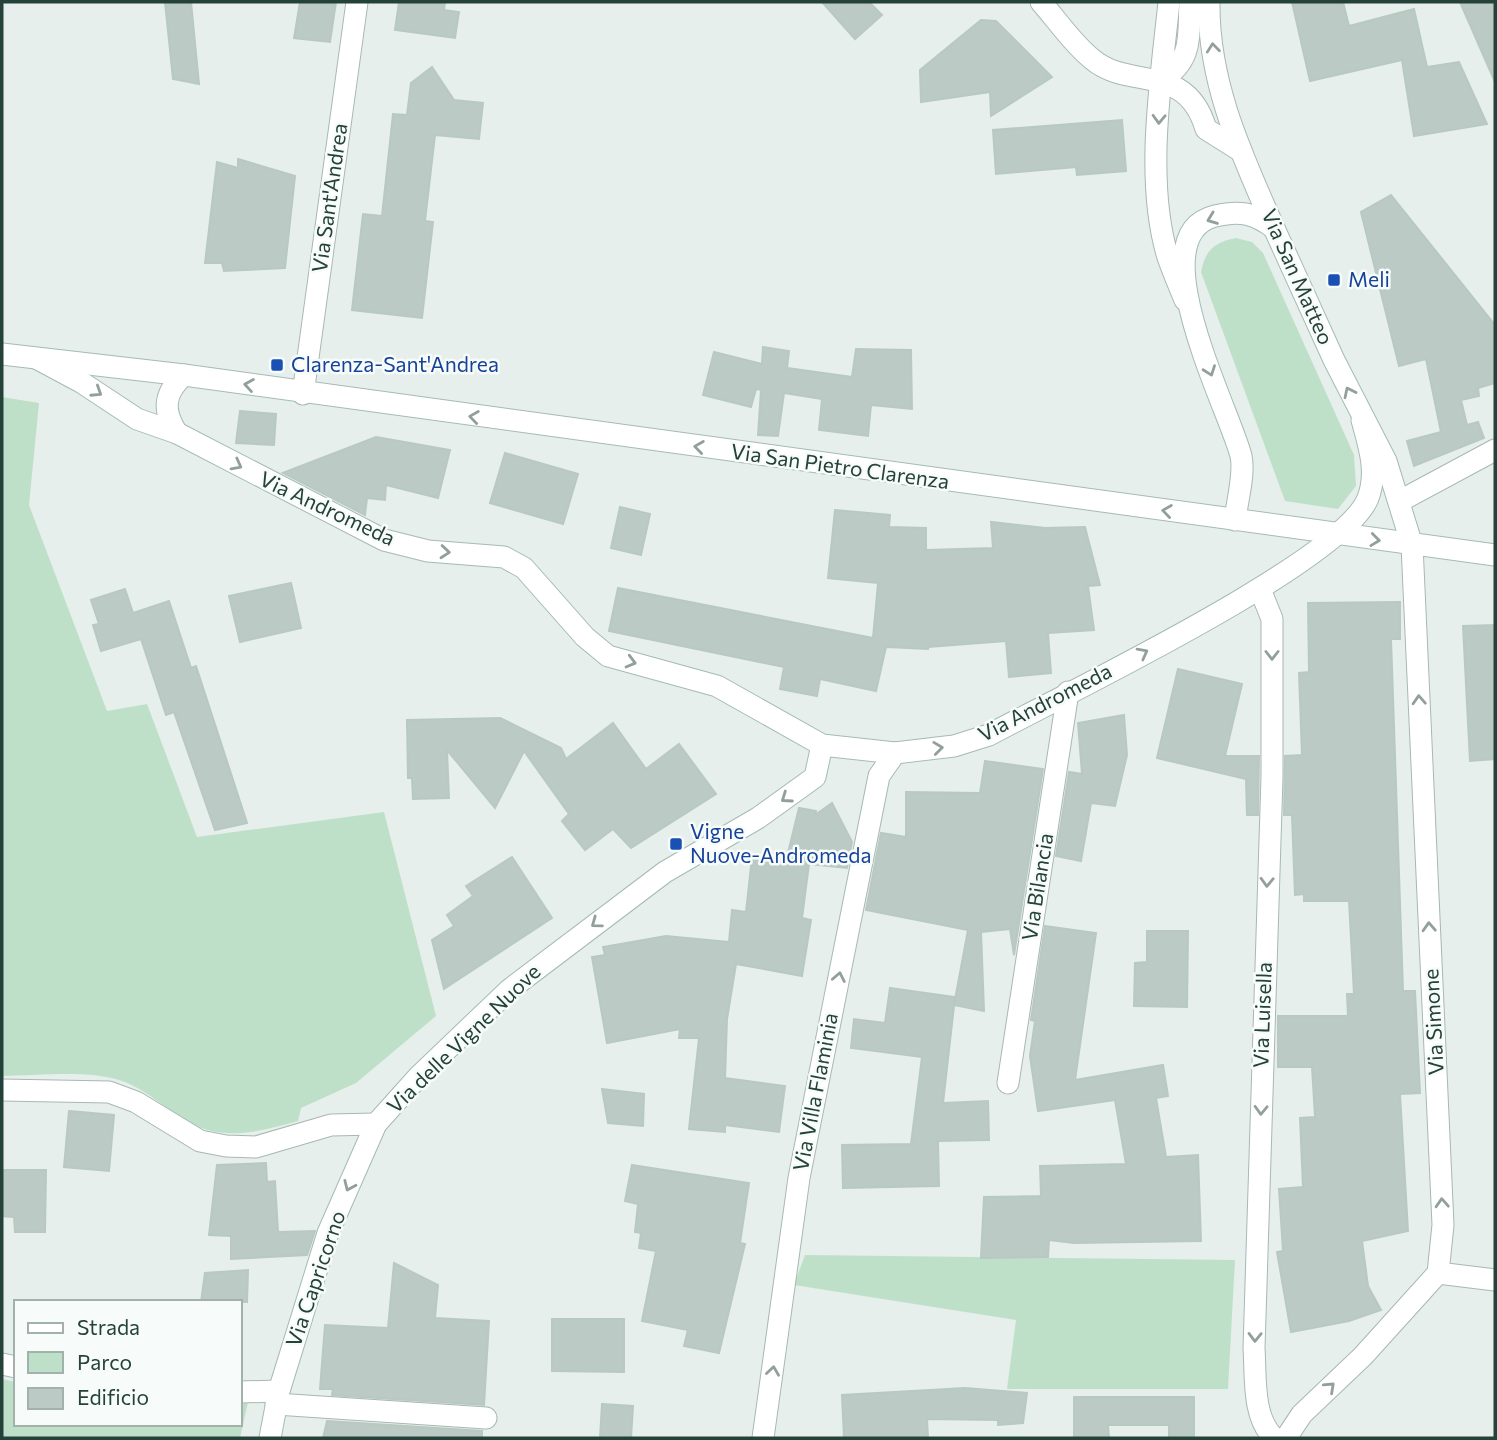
<svg xmlns="http://www.w3.org/2000/svg" width="1497" height="1440" font-family="Commissioner,sans-serif">
<rect width="100%" height="100%" fill="#e6efeb"/>
<g fill="#bfe0c8">
<path d="M1236 238 1252 242 1263 253 1354 455 1356 486 1338 509 1285 501 1201 272C1205 250 1215 242 1236 238Z"/>
<path d="M2 397 39 403 29 505 107 711 147 704 197 837 384 812 436 1016 356 1083 301 1108 298 1121C252 1134 216 1143 175 1114 160 1103 143 1089 125 1082 89 1069 40 1076 2 1076Z"/>
<path d="M805 1255 1235 1260 1228 1389H1007L1016 1320 794 1285Z"/>
<path d="M2 1379 16 1382V1424H240V1403L248 1402 240 1438H2Z"/>
</g>
<g fill="#bbcac4" stroke="#b8c9c2" stroke-width="2">
<path d="M165 2H191L199 84 173 79Z"/>
<path d="M300 2H336L330 42 294 38Z"/>
<path d="M399 2H445L444 10 459 12 455 38 395 30Z"/>
<path d="M822 2H869L882 15 855 39Z"/>
<path d="M1292 2H1343L1349 26 1414 9 1427 67 1459 62 1487 124 1414 136 1402 60 1310 81Z"/>
<path d="M1460 2H1495V82Z"/>
<path d="M981 20 996 21 1052 77 991 116 990 92 921 102 920 70Z"/>
<path d="M432 67 454 100 483 103 479 139 435 135 425 221 433 222 422 318 352 310 363 214 382 216 393 114 407 115 411 83Z"/>
<path d="M1122 120 1126 171 1077 175 1076 167 996 174 993 130Z"/>
<path d="M238 159 295 176 285 268 224 271 222 263H205L217 162 238 168Z"/>
<path d="M1391 195 1495 325V383L1478 388 1479 396 1461 400 1467 425 1478 422 1484 438 1414 466 1407 441 1441 432 1426 359 1399 366 1361 212Z"/>
<path d="M763 347 789 351 787 368 852 377 856 349 911 350 912 409 871 405 868 436 819 430 822 399 784 393 778 436 758 435 761 390 756 389 751 407 703 395 714 352 762 364Z"/>
<path d="M240 411 276 414 274 445 236 443Z"/>
<path d="M376 437 450 450 438 498 386 485 385 500 367 498 365 515 283 473Z"/>
<path d="M505 453 578 474 563 524 490 503Z"/>
<path d="M620 507 650 514 641 555 611 548Z"/>
<path d="M835 510 890 515 889 527 926 528V550L993 548 991 522 1045 528 1085 527 1100 585 1088 586 1094 630 1048 633 1051 673 1009 677 1006 641 928 647V649L886 647 876 691 820 679 817 696 780 689 784 667 609 631 618 588 873 638 878 583 828 578Z"/>
<path d="M291 583 301 628 240 642 229 596Z"/>
<path d="M125 589 133 613 169 601 191 668 196 666 247 823 215 830 174 712 166 715 141 639 101 651 93 625 99 624 91 600Z"/>
<path d="M1400 602V639H1391L1403 991H1415L1420 1093 1400 1094 1408 1231 1362 1241 1368 1286 1381 1310 1349 1321 1291 1332 1277 1252 1283 1251 1279 1189 1303 1187 1300 1118 1315 1117 1312 1067H1278V1016H1348L1347 994H1354L1349 901H1304V894L1295 895 1292 815H1284L1285 756 1302 755 1299 673 1309 672 1308 603Z"/>
<path d="M1495 625V759L1470 761 1463 626Z"/>
<path d="M1178 669 1242 684 1225 756H1259L1258 815H1247L1246 779 1157 758Z"/>
<path d="M1124 715 1127 755 1115 806 1091 803 1081 861 1056 856 1069 772 1082 774 1078 723Z"/>
<path d="M500 718 561 748 566 759 613 723 646 769 679 744 716 794 631 848 613 829 585 850 562 821 569 814 524 751 495 808 447 750 449 798 413 799 412 778H408L407 720Z"/>
<path d="M985 761 1043 769 1014 955 1010 929 981 932 984 1011 954 1005 968 930 866 910 881 833 906 837V792L980 793Z"/>
<path d="M832 803 852 842 847 868 809 864 802 918 811 920 802 976 736 964 727 1019 725 1078 785 1086 779 1132 725 1125V1132L689 1129 699 1038H679L680 1029 607 1043 592 957 605 955 603 947 666 936 729 942 732 910 746 912 752 857 786 861 799 808 816 811 815 815Z"/>
<path d="M512 857 552 918 444 989 432 940 454 926 447 915 473 896 466 886Z"/>
<path d="M1045 926 1096 933 1075 1080 1163 1065 1168 1096 1156 1098 1166 1157 1198 1155 1201 1241 1074 1243 1049 1240 1048 1257 981 1258 984 1197 1041 1196 1040 1166 1126 1164 1115 1100 1038 1111 1030 1056 1035 1021 1031 1020Z"/>
<path d="M1147 931H1188L1187 1007 1134 1006 1135 963 1147 962Z"/>
<path d="M890 988 955 997 943 1103 988 1101 989 1140 938 1141 939 1186 843 1188 842 1145 911 1144 922 1057 851 1048 854 1019 885 1023Z"/>
<path d="M602 1089 644 1094 643 1126 608 1123Z"/>
<path d="M69 1111 114 1115 109 1171 64 1167Z"/>
<path d="M266 1163 267 1182 275 1181 278 1232 315 1231 307 1255 231 1259V1236L209 1235 217 1165Z"/>
<path d="M632 1165 749 1183 740 1243 745 1244 719 1353 684 1346 688 1330 642 1321 656 1251 639 1248 641 1233 635 1232 638 1204 625 1201Z"/>
<path d="M2 1170H46L45 1232H15L14 1217 2 1216Z"/>
<path d="M394 1263 438 1285 435 1318 489 1321 484 1405 332 1395 333 1389H320L325 1325 388 1328Z"/>
<path d="M248 1270 247 1302H201L205 1273Z"/>
<path d="M552 1319H624V1372L552 1371Z"/>
<path d="M965 1388 1027 1393 1023 1423 998 1425V1420L927 1419 928 1438H844L842 1395Z"/>
<path d="M1074 1397H1194V1438H1169V1425H1108L1109 1438H1074Z"/>
<path d="M602 1404 633 1406 631 1438H600Z"/>
<path d="M327 1421 482 1431V1438H323Z"/>
</g>
<g fill="none" stroke-linecap="round" stroke-linejoin="round">
<defs>
<g id="minor">
<path d="M1041 2C1057 20 1073 44 1092 59 1129 91 1186 61 1206 129L1241 151"/>
<path d="M1161 81C1194 58 1188 38 1190 2"/>
<path d="M303 394 357 2"/>
<path d="M1400 501 1495 450"/>
<path d="M1260 589 1272 619V777L1254 1348C1256 1377 1252 1417 1274 1438"/>
<path d="M1008 1083 1068 692"/>
<path d="M2 1090 109 1092 136 1102 200 1141 226 1146 256 1147 331 1125 376 1124"/>
<path d="M1438 1273 1495 1280"/>
<path d="M2 1364 16 1367"/>
<path d="M240 1392 279 1391"/>
<path d="M276 1404 486 1418"/>
<path d="M763 1438 799 1178 879 776 895 753"/>
<path d="M1286 1438 1302 1414 1363 1356 1438 1273 1443 1225 1412 545"/>
</g>
<g id="tertiary">
<path d="M1169 2C1161 80 1145 178 1167 254 1172 270 1179 285 1185 300"/>
<path d="M1209 2C1208 84 1242 155 1274 228"/>
</g>
<g id="secondary">
<path d="M2 354 184 375 1495 555"/>
<path d="M38 359 81 382 137 419 177 433 384 540 428 551 504 557 524 568 585 637 608 656 717 686 822 745 895 753 954 746 989 735C1059 697 1344 561 1368 498 1378 472 1369 446 1362 420"/>
<path d="M177 433C162 410 164 393 184 375"/>
<path d="M1235 520C1237 501 1245 474 1241 456 1230 411 1137 235 1215 216 1240 210 1254 213 1274 228L1334 360 1386 461 1412 545"/>
<path d="M270 1438 279 1391 328 1233 376 1124 419 1076 509 990 665 872 758 818 815 777 822 745"/>
</g>
</defs>
<use href="#minor" stroke="#a8b8b2" stroke-width="23"/>
<use href="#tertiary" stroke="#a8b8b2" stroke-width="23"/>
<use href="#secondary" stroke="#a4bbb3" stroke-width="23"/>
<use href="#minor" stroke="#fff" stroke-width="21"/>
<use href="#tertiary" stroke="#fff" stroke-width="21"/>
<use href="#secondary" stroke="#fff" stroke-width="21"/>
</g>
<defs><path id="oneway-chevron" d="M-2-3.5L2.5 0L-2 3.5" fill="none" stroke-width="1.6" stroke-linecap="round" stroke-linejoin="round" transform="scale(1.75)"/></defs>
<g stroke="#92a09c">
<use href="#oneway-chevron" transform="translate(1213 48) rotate(-96)"/>
<use href="#oneway-chevron" transform="translate(1159 119) rotate(92)"/>
<use href="#oneway-chevron" transform="translate(1212 219) rotate(159)"/>
<use href="#oneway-chevron" transform="translate(1210 371) rotate(70)"/>
<use href="#oneway-chevron" transform="translate(249 385) rotate(-171)"/>
<use href="#oneway-chevron" transform="translate(97 392) rotate(33)"/>
<use href="#oneway-chevron" transform="translate(1349 392) rotate(-116)"/>
<use href="#oneway-chevron" transform="translate(474 417) rotate(-172)"/>
<use href="#oneway-chevron" transform="translate(699 447) rotate(-172)"/>
<use href="#oneway-chevron" transform="translate(237 465) rotate(28)"/>
<use href="#oneway-chevron" transform="translate(1167 511) rotate(-172)"/>
<use href="#oneway-chevron" transform="translate(1375 540) rotate(7)"/>
<use href="#oneway-chevron" transform="translate(445 552) rotate(5)"/>
<use href="#oneway-chevron" transform="translate(1143 653) rotate(-28)"/>
<use href="#oneway-chevron" transform="translate(1272 655) rotate(90)"/>
<use href="#oneway-chevron" transform="translate(631 662) rotate(15)"/>
<use href="#oneway-chevron" transform="translate(1419 700) rotate(-93)"/>
<use href="#oneway-chevron" transform="translate(938 748) rotate(-7)"/>
<use href="#oneway-chevron" transform="translate(786 798) rotate(145)"/>
<use href="#oneway-chevron" transform="translate(1267 882) rotate(92)"/>
<use href="#oneway-chevron" transform="translate(596 923) rotate(144)"/>
<use href="#oneway-chevron" transform="translate(1429 927) rotate(-93)"/>
<use href="#oneway-chevron" transform="translate(839 977) rotate(-79)"/>
<use href="#oneway-chevron" transform="translate(1261 1110) rotate(92)"/>
<use href="#oneway-chevron" transform="translate(349 1186) rotate(114)"/>
<use href="#oneway-chevron" transform="translate(1442 1203) rotate(-93)"/>
<use href="#oneway-chevron" transform="translate(1255 1337) rotate(91)"/>
<use href="#oneway-chevron" transform="translate(773 1371) rotate(-82)"/>
<use href="#oneway-chevron" transform="translate(1330 1387) rotate(-43)"/>
</g>
<g fill="#1a4fb4" stroke="#f7fbf9" stroke-width="2.5">
<rect x="1327" y="273" width="14" height="14" rx="3.5"/>
<rect x="270" y="358" width="14" height="14" rx="3.5"/>
<rect x="669" y="837" width="14" height="14" rx="3.5"/>
</g>
<g text-anchor="middle" stroke-width="5" stroke-linejoin="round" paint-order="stroke">
<g font-size="21" fill="#24423a" stroke="#f7fbf9">
<text transform="translate(330 198) rotate(-82)" y="7">Via Sant'Andrea</text>
<text transform="translate(1297 277) rotate(66)" y="7">Via San Matteo</text>
<text transform="translate(840 467) rotate(8)" y="7">Via San Pietro Clarenza</text>
<text transform="translate(327 509) rotate(25)" y="7">Via Andromeda</text>
<text transform="translate(1045 703) rotate(-27)" y="7">Via Andromeda</text>
<text transform="translate(1038 887) rotate(-81)" y="7">Via Bilancia</text>
<text transform="translate(1263 1015) rotate(-88)" y="7">Via Luisella</text>
<text transform="translate(1434 1022) rotate(-93)" y="7">Via Simone</text>
<text transform="translate(464 1039) rotate(-44)" y="7">Via delle Vigne Nuove</text>
<text transform="translate(816 1092) rotate(-79)" y="7">Via Villa Flaminia</text>
<text transform="translate(316 1279) rotate(-71)" y="7">Via Capricorno</text>
</g>
<g font-size="21" fill="#164399" stroke="#f7fbf9" text-anchor="start">
<text x="1348" y="287">Meli</text>
<text x="291" y="372">Clarenza-Sant'Andrea</text>
<text x="690" y="839">Vigne<tspan x="690" dy="24">Nuove-Andromeda</tspan></text>
</g>
</g>
<rect width="1497" height="1440" fill="none" stroke="#24423a" stroke-width="7"/>
<rect x="14" y="1300" width="228" height="126" fill="#f7fbf9" stroke="#a3b1ad" stroke-width="2"/>
<rect x="28" y="1323" width="35" height="10" fill="#ffffff" stroke="#a3b1ad" stroke-width="2"/>
<text x="77" y="1335" font-size="21" fill="#24423a">Strada</text>
<rect x="28" y="1352" width="35" height="21" fill="#bfe0c8" stroke="#a3b1ad" stroke-width="2"/>
<text x="77" y="1370" font-size="21" fill="#24423a">Parco</text>
<rect x="28" y="1388" width="35" height="21" fill="#bbcac4" stroke="#a3b1ad" stroke-width="2"/>
<text x="77" y="1405" font-size="21" fill="#24423a">Edificio</text>
</svg>
